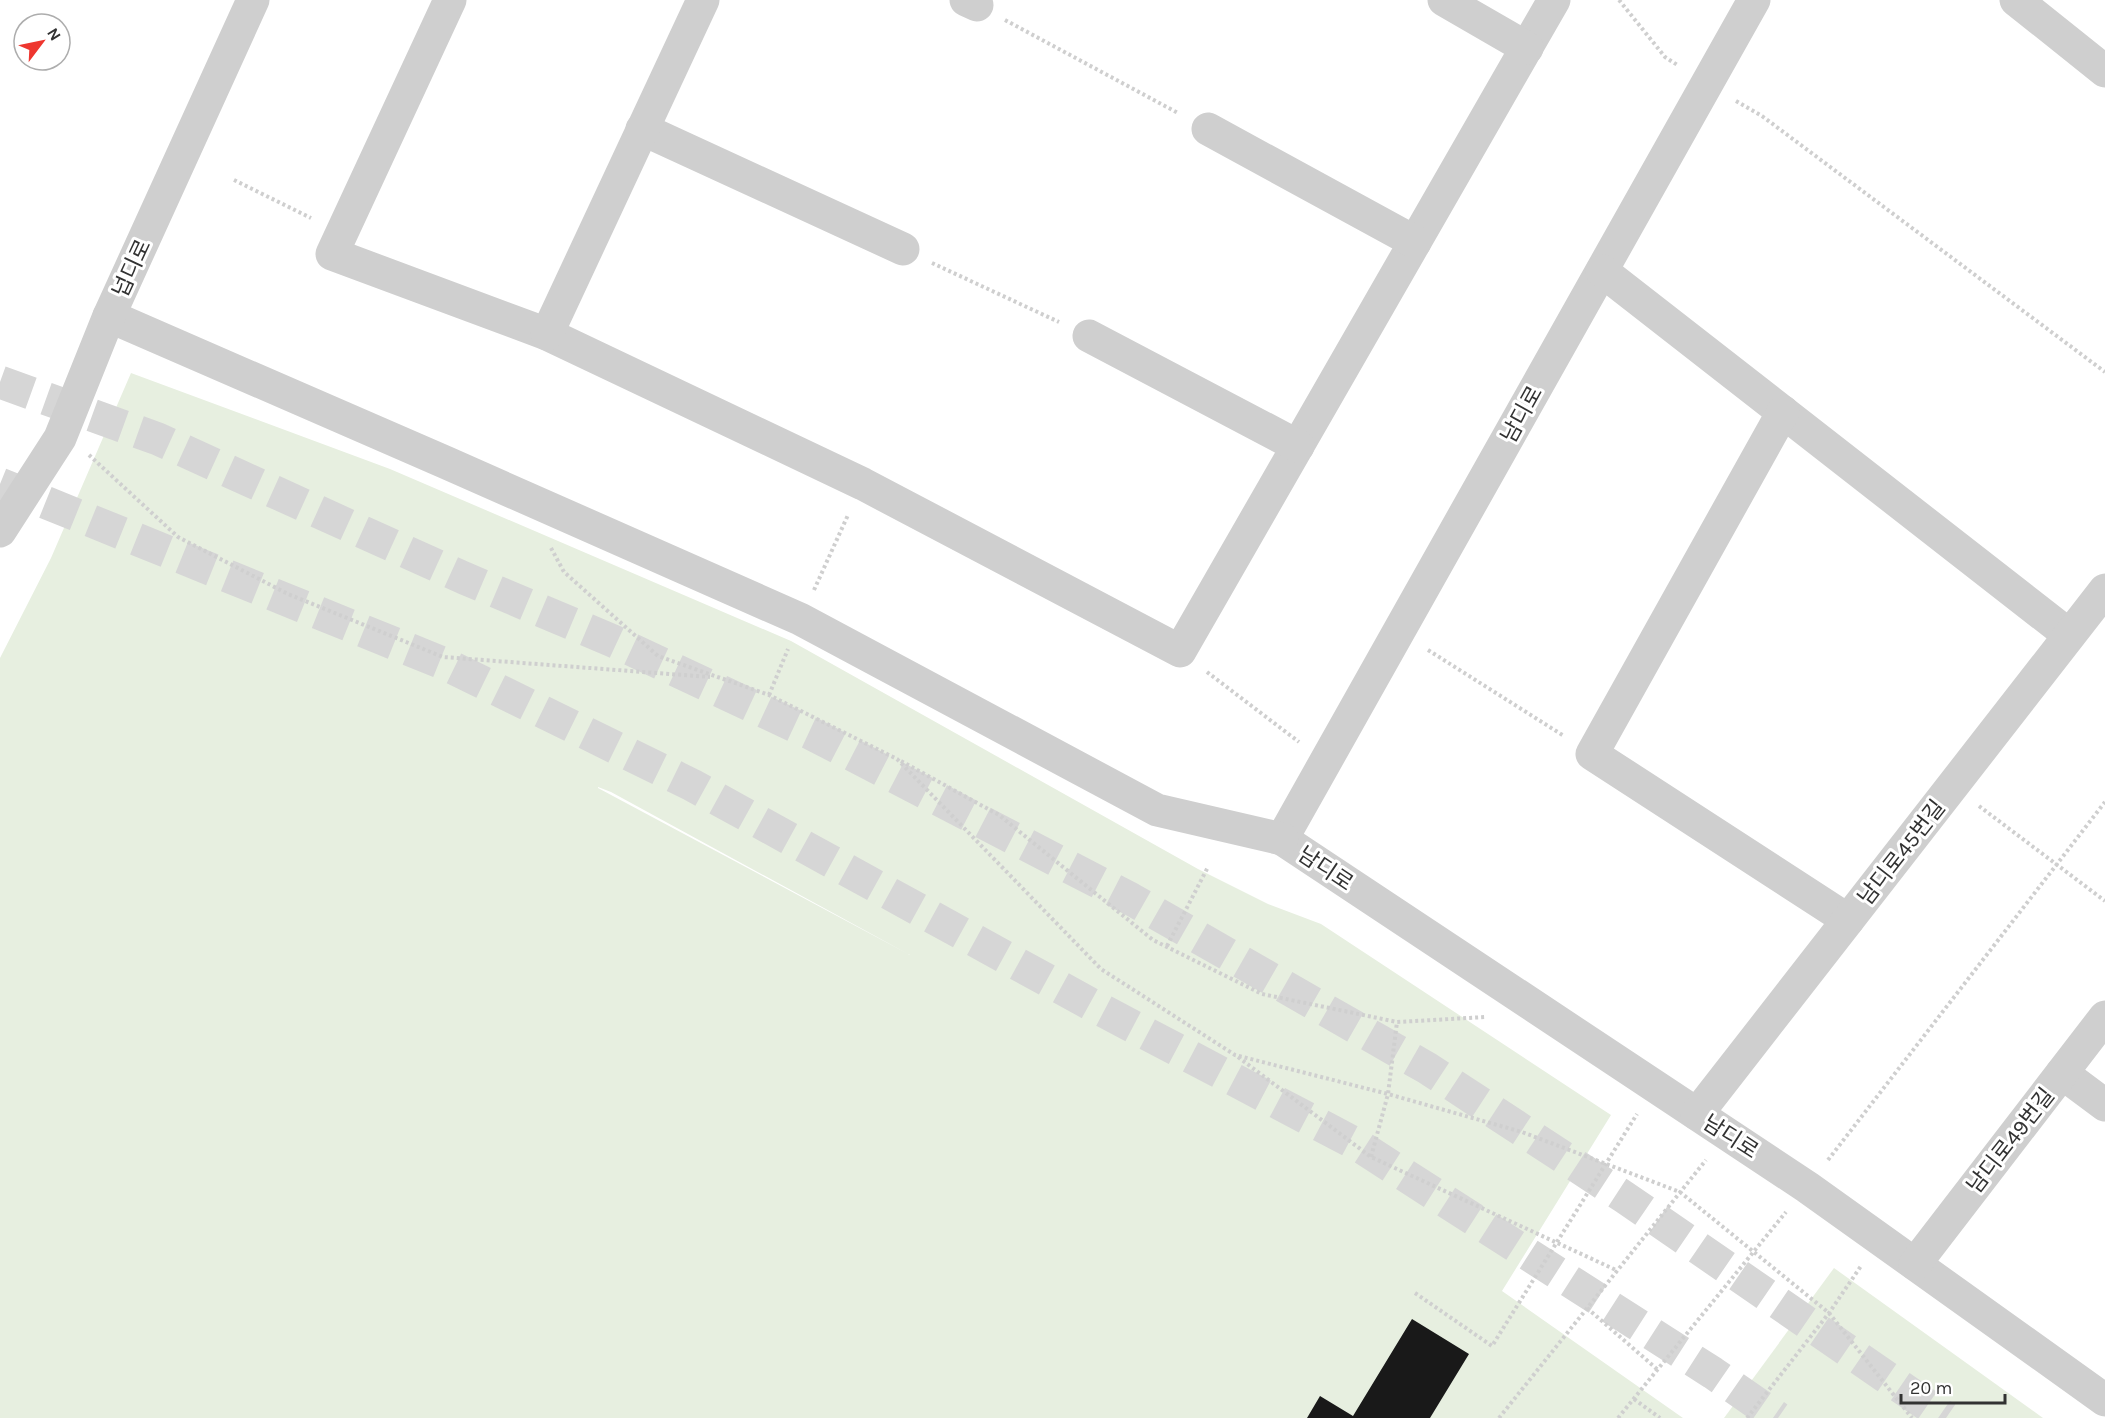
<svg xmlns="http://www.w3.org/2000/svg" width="2105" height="1418" font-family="Karla,'Noto Sans KR',sans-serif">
<rect width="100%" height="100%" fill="#fff"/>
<g fill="#e7efe0" fill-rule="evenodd">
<path d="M131 373 390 469 791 641 1198 869 1268 904 1321 924 1611 1115 1502 1291 1683 1418H0V658L51 558ZM598 787 611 792 910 955 598 788Z"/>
<path d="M1834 1268 2043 1418H1724Z"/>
</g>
<path fill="#191919" d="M1412 1319 1469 1354 1430 1418H1307L1320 1396 1353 1416Z"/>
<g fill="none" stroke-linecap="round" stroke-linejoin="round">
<g stroke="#d6d6d6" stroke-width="33" stroke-dasharray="33 16" stroke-linecap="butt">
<path d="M0 382 158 439 464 578 613 641 810 733 1131 899 1427 1068 1624 1197 1946 1418"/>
<path d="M0 484 445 664 692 785 1094 1006 1358 1145 1713 1373 1778 1418"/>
</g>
<g stroke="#cfcfcf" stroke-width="4" stroke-dasharray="3 3" stroke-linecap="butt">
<path d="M1619 0 1665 57 1679 66"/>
<path d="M1005 20 1178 113"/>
<path d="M1736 101 1762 116 2105 372"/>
<path d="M234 180 311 218"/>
<path d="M932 263 1059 322"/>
<path d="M89 455 178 537 288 594 443 657 710 677"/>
<path d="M551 548 564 572 658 656 769 695 897 759 1101 969 1235 1055 1388 1094 1522 1132 1680 1192 1829 1313 1912 1418"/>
<path d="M814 590 848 515"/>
<path d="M1428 650 1564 736"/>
<path d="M1207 672 1299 742"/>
<path d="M769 695 788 649"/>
<path d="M901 761 999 815 1153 940 1262 994 1397 1022 1486 1017"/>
<path d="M1979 806 2105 901"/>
<path d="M1167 946 1208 867"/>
<path d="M1238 1057 1371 1157 1616 1270"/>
<path d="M1371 1157 1388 1094 1397 1022"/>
<path d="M1828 1160 2105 802"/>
<path d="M1415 1293 1492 1346 1637 1114"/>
<path d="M1587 1308 1658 1370"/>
<path d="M1634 1399 1660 1418"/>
<path d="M1499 1418 1706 1160"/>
<path d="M1618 1418 1786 1212"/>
<path d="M1747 1418 1829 1313 1861 1266"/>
</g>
<g stroke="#cfcfcf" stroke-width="33">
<path d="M450 0 332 254 547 334 863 484 1180 651 1554 0"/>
<path d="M966 0 977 5"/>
<path d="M1444 0 1527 48"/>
<path d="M1754 0 1282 839 1807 1187 2105 1400"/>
<path d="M2016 0 2105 71"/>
<path d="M642 129 903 249"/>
<path d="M1208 129 1415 242"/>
<path d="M1602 271 2069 635"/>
<path d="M109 316 447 463 800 619 1157 810 1282 839"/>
<path d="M547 334 703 0"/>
<path d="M1089 336 1298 446"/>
<path d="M1783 412 1592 754 1848 920"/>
<path d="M0 531 60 438 109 316 253 0"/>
<path d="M2062 1073 2105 1105"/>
<path d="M1697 1114 2105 590"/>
<path d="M1915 1264 2105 1017"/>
</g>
</g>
<g text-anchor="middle" stroke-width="6" stroke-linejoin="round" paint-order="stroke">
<g font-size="22" fill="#323232" stroke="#fff">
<text transform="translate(131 268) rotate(-65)" y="8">넙디로</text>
<text transform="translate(1521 414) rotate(-61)" y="8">남디로</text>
<text transform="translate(1901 852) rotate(-52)" y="8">남디로45번길</text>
<text transform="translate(1326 868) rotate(34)" y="8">남디로</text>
<text transform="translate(1731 1136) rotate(33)" y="8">남디로</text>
<text transform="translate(2010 1140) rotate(-52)" y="8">남디로49번길</text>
</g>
</g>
<g transform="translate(42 42) rotate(58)"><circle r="28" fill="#ffffff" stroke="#adadad" stroke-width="1.5"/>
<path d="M0-4.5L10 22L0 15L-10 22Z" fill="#ee362f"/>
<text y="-9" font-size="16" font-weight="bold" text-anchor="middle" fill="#323232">N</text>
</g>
<path d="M1901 1394v9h104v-9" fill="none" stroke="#323232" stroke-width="3"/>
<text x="1910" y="1394" font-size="18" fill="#323232" stroke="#ffffff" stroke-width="4.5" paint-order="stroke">20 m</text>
</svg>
